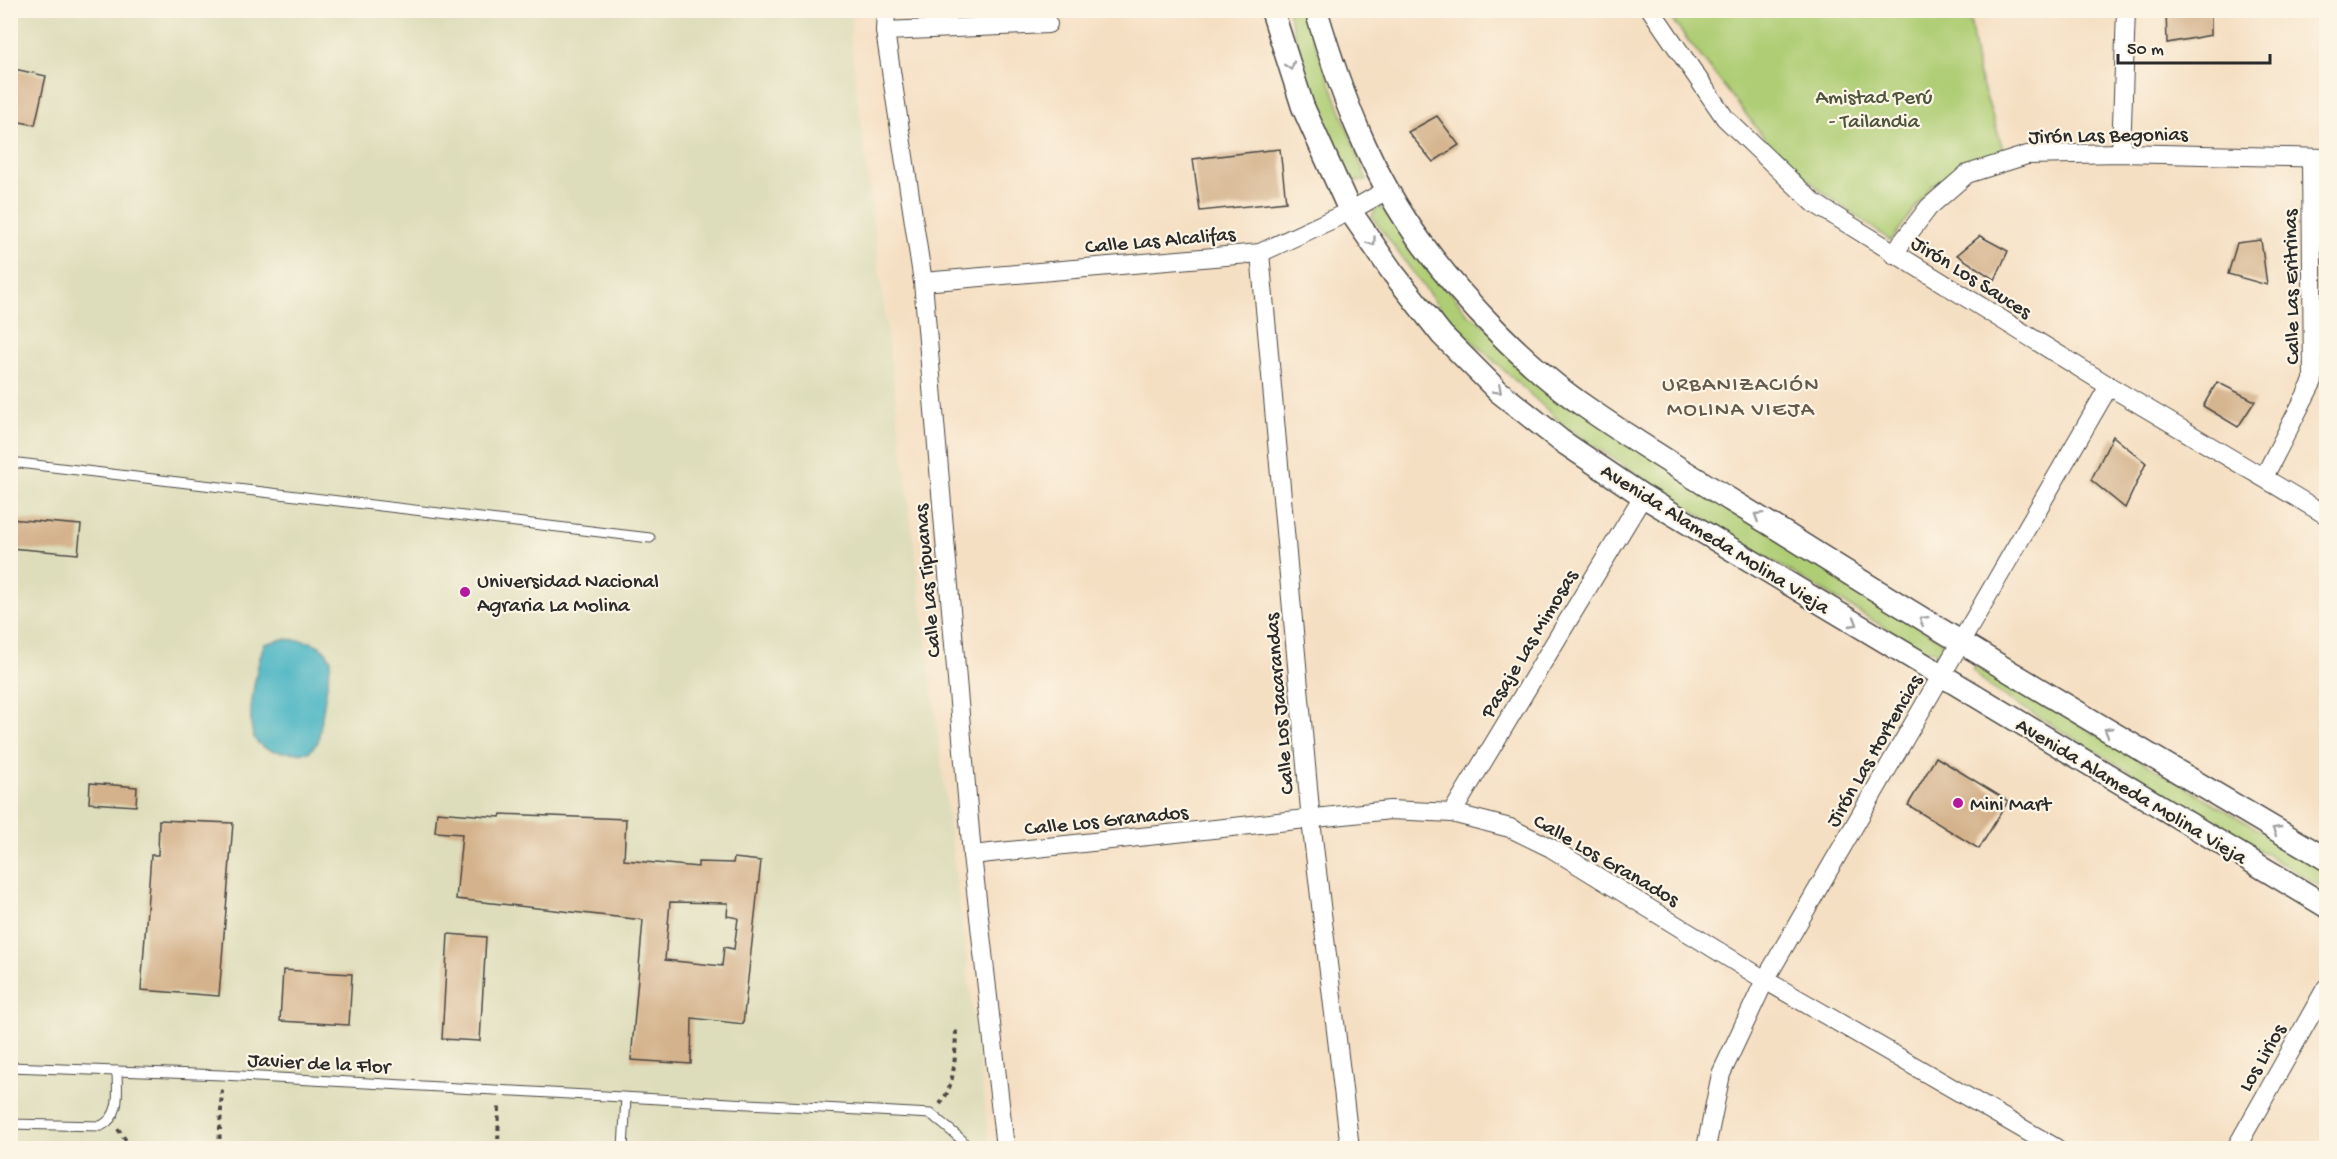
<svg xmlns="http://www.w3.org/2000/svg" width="2337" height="1159" font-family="'Gochi Hand',sans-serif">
<rect width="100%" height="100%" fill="#fcf5e5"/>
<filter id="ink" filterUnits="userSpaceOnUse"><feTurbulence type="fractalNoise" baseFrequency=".0167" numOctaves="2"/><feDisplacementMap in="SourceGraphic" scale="12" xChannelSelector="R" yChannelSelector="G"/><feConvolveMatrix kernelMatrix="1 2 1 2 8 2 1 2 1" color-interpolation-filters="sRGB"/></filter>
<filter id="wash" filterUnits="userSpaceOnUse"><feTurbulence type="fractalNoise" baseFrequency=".008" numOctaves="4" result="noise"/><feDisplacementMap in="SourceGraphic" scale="24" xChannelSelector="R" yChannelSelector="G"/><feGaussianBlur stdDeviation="1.35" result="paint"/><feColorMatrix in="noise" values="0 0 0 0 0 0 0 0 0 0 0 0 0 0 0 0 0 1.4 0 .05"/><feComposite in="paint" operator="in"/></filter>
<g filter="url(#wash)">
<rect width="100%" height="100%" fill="#f5dfc3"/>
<path fill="#deddbb" d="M10 11H853L850 36 990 1148H11Z"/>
<g fill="#afcd74" stroke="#6d7c50" stroke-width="1.5">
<path d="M1288 11H1303L1367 181H1353L1316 110Z"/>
<path d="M1665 11H1969L1978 72 2004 152 1972 161 1931 186 1891 241 1820 190 1770 145Z"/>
<path d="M1376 207 1385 209 1467 313 1945 644 1939 653 1918 647 1739 541 1567 428 1447 318 1372 217Z"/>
<path d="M1977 665 2326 869V890L1989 687 1972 669Z"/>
</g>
<path fill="#47b4c3" stroke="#397077" stroke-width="1.5" d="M283 639C303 640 322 640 331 660L318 742 309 752C294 753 271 754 259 744 241 731 258 663 264 644Z"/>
<g id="blocks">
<g fill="#d4b28c" fill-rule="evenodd">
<path d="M2166 10 2211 14V35L2167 43Z"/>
<path d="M10 68 46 76 35 125 10 120Z"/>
<path d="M1437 116 1459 145 1433 162 1408 132Z"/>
<path d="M1280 149 1286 202 1200 211 1193 159Z"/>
<path d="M1980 236 2008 251 1995 280 1957 255Z"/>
<path d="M2261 240 2267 285 2228 274 2237 243Z"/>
<path d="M2217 382 2255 401 2238 427 2203 406Z"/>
<path d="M2113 436 2146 463 2125 508 2091 480Z"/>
<path d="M10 519 81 525 78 554 10 548Z"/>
<path d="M1936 757 2008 801 1979 849 1908 805Z"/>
<path d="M90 783 137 787 136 806 89 803Z"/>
<path d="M437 812 500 817 501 814 626 819 624 860 698 867V862L733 863 734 858 761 861 743 1024 692 1018 691 1064 631 1060 643 920 456 899 462 834 435 832ZM670 902 728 903 727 916 738 918 734 949 724 947 722 966 665 960Z"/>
<path d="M159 820 233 823 219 996 141 990 151 855H158Z"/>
<path d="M448 934 486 937 480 1041 442 1039Z"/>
<path d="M283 970 352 974 349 1025 280 1021Z"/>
</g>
</g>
</g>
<g filter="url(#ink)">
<use href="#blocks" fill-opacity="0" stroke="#494642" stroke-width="1.5"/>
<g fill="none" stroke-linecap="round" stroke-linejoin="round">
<defs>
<g id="service">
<path d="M10 462 650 538"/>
<path d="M10 1067 222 1075 931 1114 962 1140 967 1148"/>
<path d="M10 1124 101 1126C122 1115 117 1092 117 1071"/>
<path d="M623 1148 626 1098"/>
</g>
<g id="minor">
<path d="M886 10 885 31 923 282 972 855 1005 1148"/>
<path d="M1651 10 1725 118 1814 203 2109 386 2326 515"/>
<path d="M885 31 1048 24"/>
<path d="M2121 153 2126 10"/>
<path d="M1260 253 1311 821 1350 1148"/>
<path d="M1893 254 1929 207 1967 174 2027 155 2121 153 2326 158"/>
<path d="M923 282 1260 253 1350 211 1387 190"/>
<path d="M2264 477 2313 381 2311 158"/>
<path d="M1452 813 1643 496"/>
<path d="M972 855 1390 810 1452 813 1510 828 1551 848 1765 980 2056 1148"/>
<path d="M1706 1148 1721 1074 1765 980 2109 386"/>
<path d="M2236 1148 2326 988"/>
</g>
<g id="tertiary">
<path d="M1272 10 1303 107 1350 211 1393 273 1442 335 1498 391 1560 440 1643 496 2326 906"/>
<path d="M1316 10C1341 94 1370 173 1423 245 1464 301 1529 369 1587 408 1654 455 1725 496 1794 539 1970 650 2148 754 2326 859"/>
</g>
</defs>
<use href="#service" stroke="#494642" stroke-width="11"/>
<use href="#minor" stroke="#494642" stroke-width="20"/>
<use href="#tertiary" stroke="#494642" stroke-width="25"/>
<g stroke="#494642" stroke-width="4" stroke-dasharray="4.5 4.5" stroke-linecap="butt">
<path d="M940 1104C956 1085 955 1054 956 1029"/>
<path d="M118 1129 131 1148"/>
<path d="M219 1148 222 1089"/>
<path d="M498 1148 499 1104"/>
</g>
<use href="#service" stroke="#fff" stroke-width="9"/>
<use href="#minor" stroke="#fff" stroke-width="18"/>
<use href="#tertiary" stroke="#fff" stroke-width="22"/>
</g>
<defs><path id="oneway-chevron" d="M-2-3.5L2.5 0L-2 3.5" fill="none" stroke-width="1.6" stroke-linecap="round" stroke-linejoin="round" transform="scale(1.5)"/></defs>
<g stroke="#a0a0a0">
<use href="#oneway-chevron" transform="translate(1290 66) rotate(72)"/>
<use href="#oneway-chevron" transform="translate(1372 242) rotate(55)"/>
<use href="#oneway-chevron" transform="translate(1498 390) rotate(42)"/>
<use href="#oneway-chevron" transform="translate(1758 516) rotate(-148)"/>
<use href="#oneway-chevron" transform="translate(1923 620) rotate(-148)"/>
<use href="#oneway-chevron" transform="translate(1854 623) rotate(31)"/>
<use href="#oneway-chevron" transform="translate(2108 731) rotate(-150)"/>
<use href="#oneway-chevron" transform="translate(2276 830) rotate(-150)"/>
</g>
</g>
<g fill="#b5179e" stroke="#fcf5e5" stroke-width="2">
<circle cx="465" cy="592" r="6"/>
<circle cx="1958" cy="803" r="6"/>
</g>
<g text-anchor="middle" stroke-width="4.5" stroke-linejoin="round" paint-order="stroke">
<g font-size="21" fill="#4c543d" stroke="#fcf5e5">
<text x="1874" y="103">Amistad Perú<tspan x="1874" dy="24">- Tailandia</tspan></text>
</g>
<g font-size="21" fill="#2b2b2b" stroke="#fcf5e5">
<text transform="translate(2108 134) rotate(-1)" y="7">Jirón Las Begonias</text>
<text transform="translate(1160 239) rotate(-5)" y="7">Calle Las Alcalifas</text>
<text transform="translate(1972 276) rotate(32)" y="7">Jirón Los Sauces</text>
<text transform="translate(2290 287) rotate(-91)" y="7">Calle Las Eritrinas</text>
<text transform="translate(1716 538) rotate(32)" y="7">Avenida Alameda Molina Vieja</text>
<text transform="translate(926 581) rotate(-95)" y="7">Calle Las Tipuanas</text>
<text transform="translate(1528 643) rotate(-59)" y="7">Pasaje Las Mimosas</text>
<text transform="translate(1278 704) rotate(-95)" y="7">Calle Los Jacarandas</text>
<text transform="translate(1873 750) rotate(-60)" y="7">Jirón Las Hortencias</text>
<text transform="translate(2132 790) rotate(31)" y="7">Avenida Alameda Molina Vieja</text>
<text transform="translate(1106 819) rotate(-6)" y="7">Calle Los Granados</text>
<text transform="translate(1607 859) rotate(30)" y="7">Calle Los Granados</text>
<text transform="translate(2261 1057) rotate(-60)" y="7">Los Lirios</text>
<text transform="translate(319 1062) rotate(3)" y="7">Javier de la Flor</text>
</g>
<g font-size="21" fill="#2b2b2b" stroke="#fcf5e5" text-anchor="start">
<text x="477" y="587">Universidad Nacional<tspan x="477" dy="24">Agraria La Molina</tspan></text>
<text x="1970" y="810">Mini Mart</text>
</g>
<g font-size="22" letter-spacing="1.5" fill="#665a4d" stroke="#fcf5e5">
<text x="1741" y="390">URBANIZACIÓN<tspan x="1741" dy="25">MOLINA VIEJA</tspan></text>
</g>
</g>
<rect width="2337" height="1159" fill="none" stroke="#fcf5e5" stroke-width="36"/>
<path d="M2118 54v9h152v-9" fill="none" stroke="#2b2b2b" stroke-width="3"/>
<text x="2127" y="54" font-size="18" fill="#2b2b2b" stroke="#fcf5e5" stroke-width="4.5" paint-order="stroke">50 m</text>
</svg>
